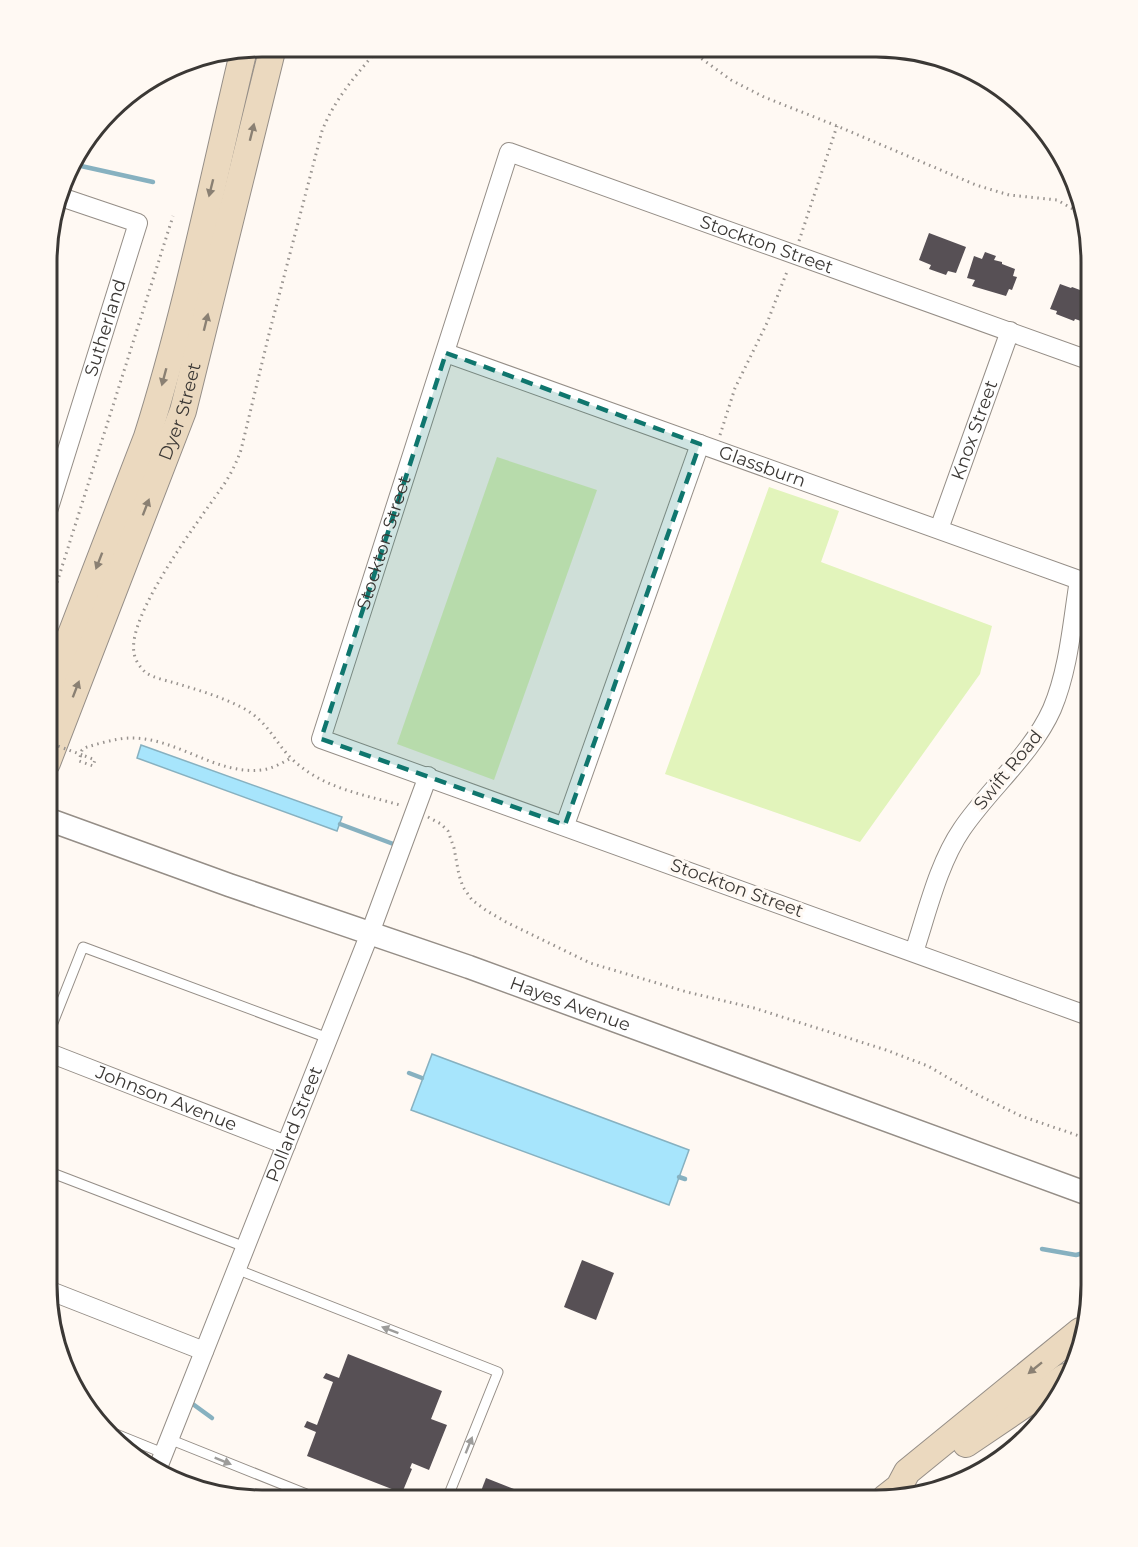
<svg xmlns="http://www.w3.org/2000/svg" width="1138" height="1547" font-family="Montserrat,sans-serif">
<rect width="100%" height="100%" fill="#fff9f3"/>
<g fill="#e2f4bb">
<path d="M497 457 597 490 494 780 397 744Z"/>
<path d="M769 487 839 511 821 562 992 626 980 674 860 842 665 774Z"/>
</g>
<g fill="#a7e5fc" stroke="#87b1c0" stroke-width="1.5">
<path d="M141 745 342 817 337 831 137 758Z"/>
<path d="M432 1054 689 1150 669 1205 411 1110Z"/>
</g>
<g fill="none" stroke-linecap="round" stroke-linejoin="round">
<g stroke="#87b1c0" stroke-width="4.5">
<path d="M72 164 153 182"/>
<path d="M340 824 396 845"/>
<path d="M409 1073 422 1078"/>
<path d="M679 1177 685 1179"/>
<path d="M1042 1249 1076 1255 1091 1251"/>
<path d="M190 1402 212 1418"/>
<path d="M595 1498 599 1500"/>
</g>
</g>
<g fill="#575055">
<path d="M929 233 966 247 956 273 948 271 946 275 929 269 931 265 919 260Z"/>
<path d="M985 252 996 256 994 260 1002 262V264L1015 269 1013 276 1017 277 1012 290 1009 289 1006 296 972 286 975 280 967 278 974 256 982 259Z"/>
<path d="M1060 284 1071 288 1072 287 1080 290 1082 286 1091 289 1090 321 1082 318 1081 321 1075 319 1074 321 1056 314 1057 311 1050 309Z"/>
<path d="M582 1260 614 1273 596 1320 564 1307Z"/>
<path d="M348 1354 442 1391 431 1419 447 1425 429 1470 412 1463 410 1468 412 1469 402 1493 307 1456 316 1432 304 1427 307 1421 317 1425 333 1382 323 1378 326 1373 339 1378Z"/>
<path d="M486 1478 514 1489 510 1499H478Z"/>
</g>
<g fill="none" stroke-linecap="round" stroke-linejoin="round">
<defs>
<g id="service">
<path d="M47 1038 83 947 328 1038"/>
<path d="M47 1171 245 1247"/>
<path d="M236 1269 498 1372 447 1499"/>
<path d="M116 1434 163 1453"/>
<path d="M169 1439 319 1499"/>
</g>
<g id="minor">
<path id="s1" d="M446 353 1079 580C1072 623 1069 669 1052 709 1032 754 989 789 962 829 938 864 927 913 914 952"/>
<path id="s2" d="M48 511 138 223 61 197"/>
<path id="s3" d="M939 529 1010 331"/>
<path d="M565 825 700 444"/>
<path id="s4" d="M1091 1004 1083 1014 321 739 509 152 1091 361"/>
<path id="s5" d="M47 1052 286 1145"/>
<path d="M48 1290 204 1351"/>
<path id="s6" d="M157 1470 370 933 428 776"/>
</g>
<g id="tertiary">
<path id="s7" d="M47 819 229 885 469 967 1091 1195"/>
</g>
<g id="secondary">
<path d="M48 694 147 437C187 310 213 179 244 49"/>
<path id="s8" d="M47 763 183 411 273 47"/>
<path d="M966 1444 1065 1377"/>
<path d="M885 1498 899 1487 907 1472 1080 1331"/>
</g>
</defs>
<use href="#service" stroke="#958e87" stroke-width="11"/>
<use href="#minor" stroke="#958e87" stroke-width="20"/>
<use href="#tertiary" stroke="#958e87" stroke-width="25"/>
<use href="#secondary" stroke="#958e87" stroke-width="28"/>
<g stroke="#98938f" stroke-width="3" stroke-dasharray="1.5 4.5" stroke-linecap="butt">
<path d="M380 47C357 74 335 98 322 131L269 334 241 450C236 464 229 478 220 490 198 522 127 615 134 653 135 660 140 667 145 672 153 678 165 680 175 683 198 690 222 697 243 708 269 722 274 742 293 760 323 788 361 794 400 805"/>
<path d="M687 48 731 80 764 97 837 126 976 185 1009 195 1057 200 1080 213"/>
<path d="M799 241 837 126"/>
<path d="M720 435 735 388 767 323 788 269"/>
<path d="M48 611 173 216"/>
<path d="M85 756 95 760 93 766 79 761 82 750 87 747C101 743 117 738 132 738 177 738 216 775 261 770 272 769 282 763 291 758"/>
<path d="M428 817 441 824 448 831 454 848 459 875 463 887 472 900 487 911 506 922 590 963 687 992 754 1008 886 1050 928 1066 976 1094 1021 1116 1091 1140"/>
</g>
<use href="#service" stroke="#fff" stroke-width="9"/>
<use href="#minor" stroke="#fff" stroke-width="18"/>
<use href="#tertiary" stroke="#fff" stroke-width="22"/>
<use href="#secondary" stroke="#ebd9bf" stroke-width="26"/>
<path stroke="#98938f" stroke-width="3" stroke-dasharray="1.5 4.5" stroke-linecap="butt" d="M47 742 85 756"/>
</g>
<defs><path id="oneway-solid" d="M-6-.8H1V-3.2L6.5 0L1 3.2V.8H-6Z" transform="scale(1.5)"/></defs>
<g fill="#8a8073">
<use href="#oneway-solid" transform="translate(252 132) rotate(-76)"/>
<use href="#oneway-solid" transform="translate(211 188) rotate(104)"/>
<use href="#oneway-solid" transform="translate(206 322) rotate(-76)"/>
<use href="#oneway-solid" transform="translate(164 377) rotate(105)"/>
<use href="#oneway-solid" transform="translate(146 507) rotate(-69)"/>
<use href="#oneway-solid" transform="translate(99 561) rotate(111)"/>
<use href="#oneway-solid" transform="translate(76 689) rotate(-69)"/>
<use href="#oneway-solid" transform="translate(1035 1368) rotate(141)"/>
</g>
<g fill="#9d9c9a">
<use href="#oneway-solid" transform="translate(390 1330) rotate(-159)"/>
<use href="#oneway-solid" transform="translate(469 1445) rotate(-68)"/>
<use href="#oneway-solid" transform="translate(223 1461) rotate(22)"/>
</g>
<path fill="#0f766e" fill-opacity="0.2" stroke="#0f766e" stroke-width="4.5" stroke-dasharray="12 8" stroke-linejoin="round" d="M446 353 700 444 565 825 321 739Z"/>
<g text-anchor="middle" stroke-width="6" stroke-linejoin="round" paint-order="stroke">
<g font-size="18" fill="#3b3835" stroke="#fff9f3">
<text dy="6" stroke="none"><textPath href="#s4" startOffset="1713">Stockton Street</textPath></text>
<text dy="6" stroke="none"><textPath href="#s2" startOffset="192">Sutherland</textPath></text>
<text dy="6" stroke="none"><textPath href="#s8" startOffset="376">Dyer Street</textPath></text>
<text dy="6" stroke="none"><textPath href="#s3" startOffset="105">Knox Street</textPath></text>
<text dy="6" stroke="none"><textPath href="#s1" startOffset="336">Glassburn</textPath></text>
<text dy="6" stroke="none"><textPath href="#s4" startOffset="1029">Stockton Street</textPath></text>
<text transform="translate(1008 770) rotate(-51)" y="6">Swift Road</text>
<text transform="translate(737 888) rotate(20)" y="6">Stockton Street</text>
<text dy="6" stroke="none"><textPath href="#s7" startOffset="555">Hayes Avenue</textPath></text>
<text dy="6" stroke="none"><textPath href="#s5" startOffset="128">Johnson Avenue</textPath></text>
<text dy="6" stroke="none"><textPath href="#s6" startOffset="372">Pollard Street</textPath></text>
</g>
</g>
<path d="M0 0H1138V1547H0ZM262 57H876A205 205 0 0 1 1081 262V1285A205 205 0 0 1 876 1490H262A205 205 0 0 1 57 1285V262A205 205 0 0 1 262 57Z" fill="#fff9f3" fill-rule="evenodd"/>
<path fill="none" stroke="#3b3835" stroke-width="3" d="M262 57H876A205 205 0 0 1 1081 262V1285A205 205 0 0 1 876 1490H262A205 205 0 0 1 57 1285V262A205 205 0 0 1 262 57Z"/>
</svg>
